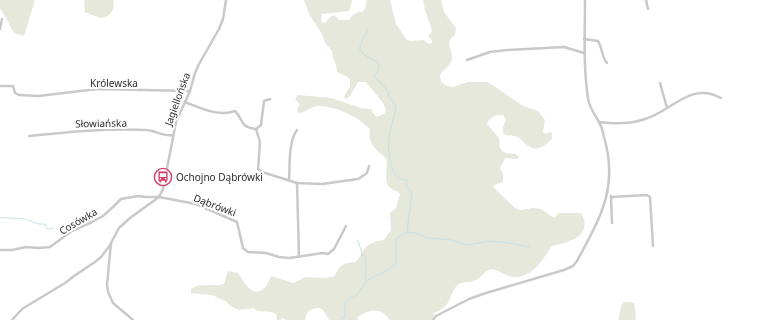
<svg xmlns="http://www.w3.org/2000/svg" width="774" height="320" font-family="'Noto Sans',sans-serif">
<rect width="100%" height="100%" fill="#fff"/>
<g fill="#e5e8da">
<path d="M0 0H35L24 36 14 33 2 11 0 9Z"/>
<path d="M84 0H114L113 10 108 16 100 18 85 12Z"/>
<path d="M304 0H352L350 9 349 11 322 14 321 21 323 23 326 22 330 17 334 15 339 20H349C350 19 351 16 353 15 361 8 364 18 367 0H390L396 24 406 39 410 41 423 40 429 44 432 43V40L428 36 432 31 425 10 423 0H441L444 12 456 28C455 37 454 34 450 40 447 47 454 52 452 59 451 65 443 70 440 75L441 82 447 86 454 87 467 82H488L523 106 538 111 545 120 543 132 545 134 550 132 552 133V138C547 146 537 152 528 146 524 144 522 139 518 137 513 135 508 137 503 133V127L506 120 503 115C497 115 489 116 487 124L498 137 500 142 499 146 502 151 506 153 516 154 519 157 517 159 505 158 500 168 503 174V182L494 185 493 187 515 208 520 210 533 208 541 209 554 218 559 213H581C590 227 581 238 567 242 562 244 557 244 551 247 542 262 527 284 506 275 501 273 496 268 489 270 483 272 481 279 474 281 470 283 463 281 459 284 448 292 455 305 434 313L433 320H390C380 307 371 309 357 317L358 320H329L323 310 319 308C310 308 306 312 305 320H287L282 318 281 320H277L276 314 272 312 257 311 254 308 239 310 230 306 227 302 212 295 191 293V289C200 282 214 287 224 284L228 271 238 273C242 278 245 285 250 289 260 297 268 285 271 276L293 283 306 277 325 278 335 276C339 265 344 262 356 262 366 248 364 243 384 240L391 230 390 213 396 208 400 194C397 190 393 191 389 187 383 180 389 166 386 158 380 153 372 148 370 139 369 136 370 132 370 129 359 117 334 105 318 106 311 106 306 113 298 113L297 108 300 105 295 99 298 95 331 98 361 108 371 109 375 116C379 117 385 115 386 110L383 103 366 82H358L350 96 346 99 344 97 350 86V79L346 76 337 72 336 65 333 58 332 51 325 43 322 34 309 14Z"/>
<path d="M624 302H629L634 303 635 308 636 320H618L621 306Z"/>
</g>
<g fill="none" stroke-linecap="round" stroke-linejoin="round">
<g stroke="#c8e1e7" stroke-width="1">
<path d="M368 28C366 36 359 42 360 50 366 61 389 59 374 76L389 92 388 96C392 100 395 103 396 109 392 123 387 138 389 153 389 156 390 159 391 162 392 172 396 180 407 180L406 185 412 193C410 206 409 219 407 231"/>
<path d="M0 218C5 217 18 219 25 219"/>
<path d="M27 220 39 224H45L47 229 53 228"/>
<path d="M357 240 361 249 362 255 365 256C367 262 365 274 366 281"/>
<path d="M339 320 341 318H345C344 312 346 306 345 302L351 297 354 298C359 293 361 287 366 282 375 274 388 273 396 263V239L407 232 415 233 428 238 451 240 468 245 490 241 510 243 529 247"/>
</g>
<g stroke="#c9c9c9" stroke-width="2.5">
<path d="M646 0 648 9"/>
<path d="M0 29 2 19"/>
<path d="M584 39 598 41C603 49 601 56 607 63"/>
<path d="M467 60 490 52 507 50 564 47 584 53"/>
<path d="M660 83 667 108"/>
<path d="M0 86H13L15 93 19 95 39 96 97 89 190 91"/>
<path d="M185 102C201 108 218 117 235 111 244 120 239 127 256 129L260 142 258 169 262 172 297 183 322 184 358 179 367 173 369 166"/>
<path d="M599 122C614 124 631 124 645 119 672 111 691 81 721 98"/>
<path d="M256 129 261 125 264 101 270 99"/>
<path d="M29 136C68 132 107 128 146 130 155 130 163 137 173 135"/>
<path d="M289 180C290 166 288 142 297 130"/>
<path d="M297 183 299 257"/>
<path d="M611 196 612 223"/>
<path d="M611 197 647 195 650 197 653 246"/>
<path d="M0 250H12L26 247 39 248 50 247 72 231 92 222 103 216 113 207 121 199 138 196 146 197H159L196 204 237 222 243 248 248 252 266 253 279 257 289 258 323 253 328 254 334 249 346 226"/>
<path d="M12 320 22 309 65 283 74 276 95 262 101 257 111 244"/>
<path d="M133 320 113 303 108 292 107 285 111 243 119 228 130 218 159 197 163 189 176 122 190 91 195 73 199 64 219 29 223 19 226 0"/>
<path d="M433 320 436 316 469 299 486 293 564 270 573 266 577 261C600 218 619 188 604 137 603 132 602 127 599 122 595 114 589 108 588 98 583 65 585 33 585 0"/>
</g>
</g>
<defs>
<symbol id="bus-ring" viewBox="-11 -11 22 22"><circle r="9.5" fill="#fff" stroke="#d43d68" stroke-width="1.5"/><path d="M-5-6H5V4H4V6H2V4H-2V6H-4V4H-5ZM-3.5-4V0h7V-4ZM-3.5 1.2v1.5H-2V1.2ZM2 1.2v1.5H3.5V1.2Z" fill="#d43d68"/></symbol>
</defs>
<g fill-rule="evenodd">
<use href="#bus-ring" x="153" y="167" width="20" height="20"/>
</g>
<g text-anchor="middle" stroke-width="4" stroke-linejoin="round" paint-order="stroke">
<g font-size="10" fill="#2c2c2c" stroke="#fff">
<text x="114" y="87">Królewska</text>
<text transform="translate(177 99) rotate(-70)" y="4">Jagiellońska</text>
<text transform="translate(101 123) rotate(-1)" y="4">Słowiańska</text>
<text transform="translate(215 205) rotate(21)" y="4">Dąbrówki</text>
<text transform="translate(78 221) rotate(-30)" y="4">Cosówka</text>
</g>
<g font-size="10" fill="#2c2c2c" stroke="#fff" text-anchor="start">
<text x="176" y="181">Ochojno Dąbrówki</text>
</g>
</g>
</svg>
